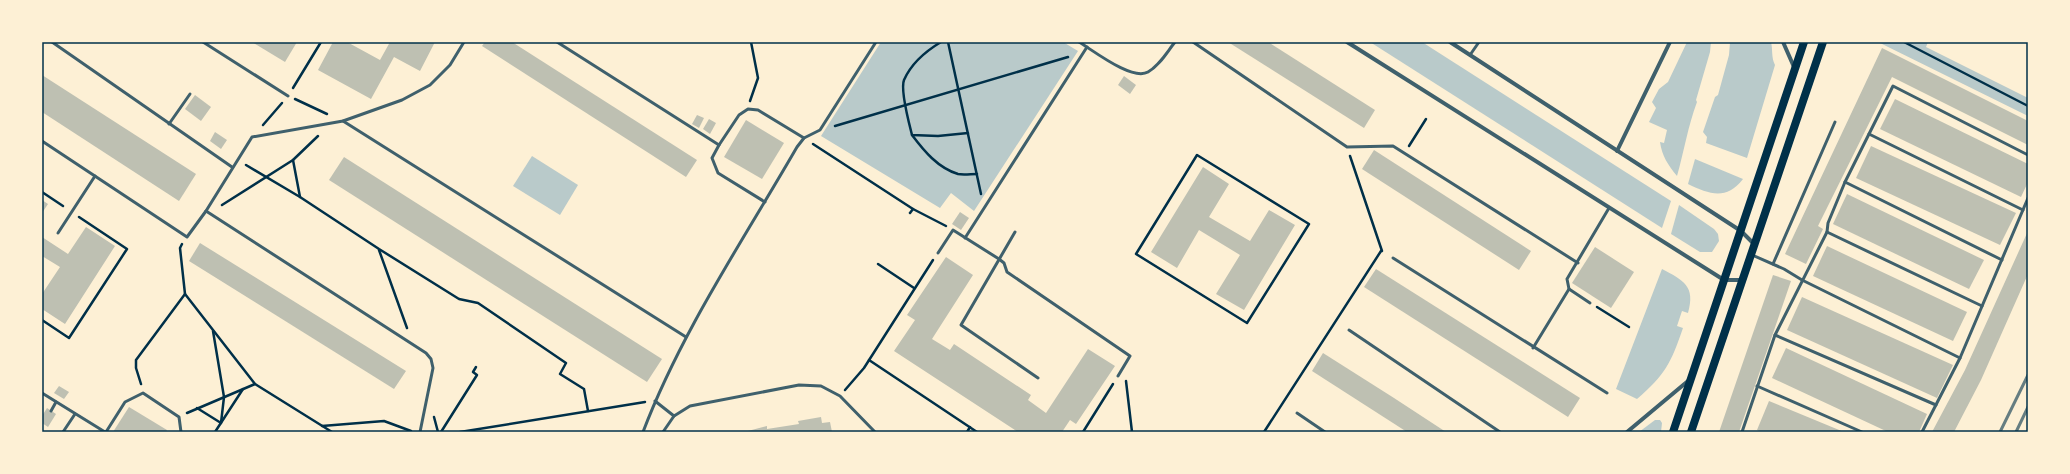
<svg xmlns="http://www.w3.org/2000/svg" width="2070" height="474" font-family="'Playfair Display',serif">
<rect width="100%" height="100%" fill="#fdf0d5"/>
<g fill="#b9caca">
<path d="M881 42H1063L1078 51 974 211 951 193 940 208 821 136Z"/>
<path d="M1370 42H1422L1671 201 1662 228Z"/>
<path d="M1687 42H1711L1710 52 1696 100 1697 102C1688 126 1684 151 1677 176 1668 165 1662 156 1660 142L1664 143 1667 130 1649 122 1656 108 1652 102 1659 89 1668 82Z"/>
<path d="M1730 42H1771C1773 50 1771 57 1775 65L1747 158 1706 143 1707 137 1703 132 1715 97 1718 95 1729 55Z"/>
<path d="M1878 42H1928L1926 47 2028 98V116Z"/>
<path d="M532 156 578 185 560 215 513 186Z"/>
<path d="M1695 159 1743 179C1726 201 1709 194 1688 184Z"/>
<path d="M1679 205 1714 229 1718 234 1719 241 1712 252H1700L1671 234Z"/>
<path d="M1662 269C1683 280 1696 286 1688 313L1682 311 1677 326 1683 328C1671 363 1665 375 1637 399L1616 389Z"/>
<path d="M1655 420H1660L1662 423 1661 432H1639Z"/>
</g>
<g fill="#bec0b2">
<path d="M252 42H297L285 62Z"/>
<path d="M333 42H347L380 60 390 42H435L420 71 394 57 371 99 318 70Z"/>
<path d="M485 42H512L697 160 686 177 482 46Z"/>
<path d="M1228 42H1268L1375 110 1364 128Z"/>
<path d="M1882 48 2028 121V145L1892 77 1818 226 1823 229 1806 264 1785 254Z"/>
<path d="M42 75 196 174 179 201 42 112Z"/>
<path d="M1124 76 1136 85 1130 94 1118 85Z"/>
<path d="M195 95 211 107 201 121 185 109Z"/>
<path d="M1895 99 2028 164V182L2021 197 1880 129Z"/>
<path d="M697 115 704 118 699 128 692 124Z"/>
<path d="M709 119 716 123 710 134 703 129Z"/>
<path d="M746 120 784 143 762 179 724 157Z"/>
<path d="M215 132 227 140 221 149 210 141Z"/>
<path d="M1871 146 2016 213 2000 245 1856 178Z"/>
<path d="M1374 150 1531 251 1519 270 1362 169Z"/>
<path d="M344 157 662 359 647 382 329 180Z"/>
<path d="M1203 167 1229 184 1209 217 1250 241 1269 210 1295 225 1244 310 1216 294 1240 255 1199 230 1177 268 1151 252Z"/>
<path d="M1847 194 1984 260 1969 289 1833 224Z"/>
<path d="M42 200 48 204 42 213Z"/>
<path d="M960 212 969 218 961 230 952 224Z"/>
<path d="M86 227 115 246 65 324 42 309V294L60 267 42 256V237L68 254Z"/>
<path d="M2028 231V274L1981 380 1954 432H1932L1965 370Z"/>
<path d="M200 243 406 371 394 389 189 261Z"/>
<path d="M1827 246 1967 312 1953 341 1813 276Z"/>
<path d="M1595 247 1634 272 1611 308 1572 283Z"/>
<path d="M946 257 973 275 932 339 950 350 954 344 1031 395 1028 400 1046 413 1088 349 1115 366 1076 424 1070 420 1062 432H1018L894 351 915 320 907 315Z"/>
<path d="M1376 269 1580 398 1568 417 1364 287Z"/>
<path d="M1773 275 1791 281 1739 432H1719Z"/>
<path d="M1802 297 1953 365 1937 398 1787 330Z"/>
<path d="M1786 348 1927 414 1919 432H1888L1772 378Z"/>
<path d="M1323 353 1394 398 1446 432H1407L1312 371Z"/>
<path d="M59 386 69 392 64 399 54 393Z"/>
<path d="M1769 401 1844 432H1761L1757 430Z"/>
<path d="M129 407 167 430 166 432H113Z"/>
<path d="M47 408 56 414 48 427 42 423V416Z"/>
<path d="M821 417 822 423 830 422 832 432H744L767 426V429L799 424 798 421Z"/>
</g>
<g fill="none" stroke-linecap="round" stroke-linejoin="round">
<g stroke="#003049" stroke-width="2.5">
<path d="M941 42C926 51 911 64 904 80 900 90 909 123 912 135L938 136 968 133"/>
<path d="M948 42 981 194"/>
<path d="M1904 42 2028 106"/>
<path d="M293 88 321 42"/>
<path d="M295 99 327 114"/>
<path d="M750 101 758 78 751 42"/>
<path d="M263 125 282 103"/>
<path d="M835 126 1068 57"/>
<path d="M912 135C924 151 938 168 958 174 963 175 971 174 977 174"/>
<path d="M813 144 913 209 946 226"/>
<path d="M1409 146 1426 119"/>
<path d="M1197 155 1309 224 1247 323 1136 254Z"/>
<path d="M1350 156 1382 251"/>
<path d="M293 160 300 197"/>
<path d="M246 165 300 197 379 249 459 299 478 303 566 363 560 374 584 389 588 411"/>
<path d="M42 192 63 206"/>
<path d="M222 205 293 160 318 136"/>
<path d="M910 213 913 209"/>
<path d="M379 250 407 328"/>
<path d="M878 264 914 288"/>
<path d="M185 294 255 384"/>
<path d="M1597 307 1629 327"/>
<path d="M42 320 69 338 127 249 79 217"/>
<path d="M869 360 977 432"/>
<path d="M1126 381 1132 432"/>
<path d="M141 384 136 368V360L185 294 180 248 182 244"/>
<path d="M845 390 864 368 933 260"/>
<path d="M197 408 221 423 224 397 213 331"/>
<path d="M187 413 255 384 332 432"/>
<path d="M434 417 438 432"/>
<path d="M322 426 384 421 411 431"/>
<path d="M215 432 243 389"/>
<path d="M441 432 477 375 473 372 476 367"/>
<path d="M460 432 645 402"/>
<path d="M967 432 970 427"/>
<path d="M1083 432 1113 384"/>
<path d="M1264 432 1381 251"/>
</g>
<g stroke="#3f606c" stroke-width="3">
<path d="M52 42 232 167"/>
<path d="M203 42 288 96"/>
<path d="M557 42 719 145 712 158 718 173 765 202"/>
<path d="M1079 42C1094 51 1132 81 1148 72 1160 65 1167 52 1175 42"/>
<path d="M1193 42 1347 147 1393 146 1578 263"/>
<path d="M1470 55 1479 42"/>
<path d="M343 121 686 337"/>
<path d="M169 124 190 94"/>
<path d="M1869 134 2023 210"/>
<path d="M42 141 187 237 206 211 252 137 343 121 402 100 430 85 450 65 464 42"/>
<path d="M719 145 739 115 748 109 758 110 804 138"/>
<path d="M1845 182 2002 260"/>
<path d="M206 211 426 353 431 359 433 368 420 432"/>
<path d="M1015 232 961 325 1038 378"/>
<path d="M1827 232 1982 306"/>
<path d="M58 233 95 176"/>
<path d="M965 238 1087 47"/>
<path d="M938 253 953 230 999 259 1004 263 1007 272 1130 356 1118 376"/>
<path d="M1752 255 1784 269 1802 280 1960 358"/>
<path d="M1393 258 1607 393"/>
<path d="M1773 264 1835 122"/>
<path d="M1569 289 1590 303"/>
<path d="M1349 330 1500 432"/>
<path d="M1775 335 1936 405"/>
<path d="M1533 348 1569 289 1567 279 1609 208"/>
<path d="M1757 386 1862 432"/>
<path d="M42 393 105 432"/>
<path d="M655 401 674 416 690 406 799 385 821 386 840 396 875 432"/>
<path d="M51 411 56 402"/>
<path d="M1297 413 1325 432"/>
<path d="M63 432 75 414"/>
<path d="M106 432 125 402 143 393 179 417 181 432"/>
<path d="M643 432C681 332 744 239 797 147L804 138 820 130 876 42"/>
<path d="M663 432 674 416"/>
<path d="M1742 432 1775 335 1827 232 1828 223 1845 182 1893 86 2028 155"/>
<path d="M1922 432 1960 358 2028 198"/>
</g>
<g stroke="#3f606c" stroke-width="4">
<path d="M1347 42 1724 280H1742"/>
<path d="M1450 42 1741 231 1754 244"/>
<path d="M1783 42 1794 67"/>
<path d="M1617 151 1670 42"/>
<path d="M1627 432 1688 381"/>
</g>
<g stroke="#003049" stroke-width="8">
<path d="M1673 432 1804 42"/>
<path d="M1691 432 1823 42"/>
</g>
<g stroke="#657d81" stroke-width="3">
<path d="M2000 432 2028 375"/>
<path d="M2016 432 2028 407"/>
</g>
</g>
<rect width="2070" height="474" fill="none" stroke="#fdf0d5" stroke-width="86"/>
<rect x="43" y="43" width="1984" height="388" fill="none" stroke="#003049" stroke-width="1.5"/>
</svg>
